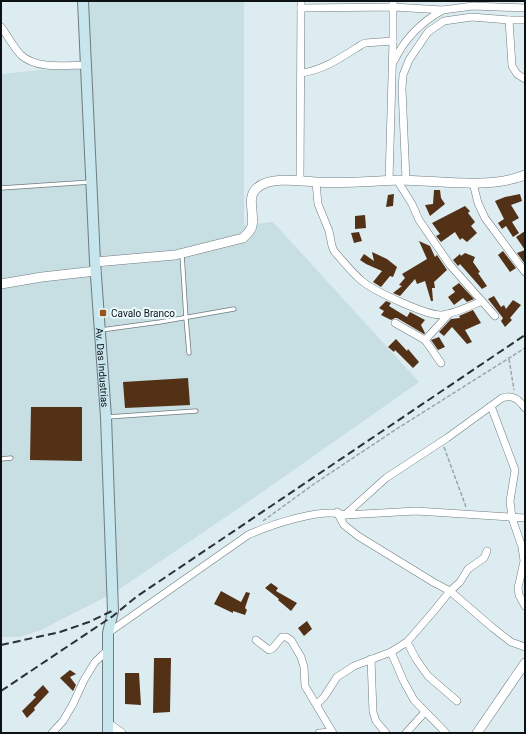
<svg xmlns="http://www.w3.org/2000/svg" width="526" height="734" font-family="Roboto,sans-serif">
<rect width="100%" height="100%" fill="#ddecf0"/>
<path fill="#c7dee3" d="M85 1H244V225L273 222 419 382 248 502 115 592 41 630 19 637H1V74L88 65Z"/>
<g fill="#533116">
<path d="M434 190H440L441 198 445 204 430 216 425 205 433 204Z"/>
<path d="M394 194 393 206 386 207 388 195Z"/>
<path d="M520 194 522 201 511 205 519 218 512 222 519 233 513 237 506 226 502 229 498 223 504 219 495 201 505 197Z"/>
<path d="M465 206 470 211 468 213 475 222 471 226 477 233 467 242 462 238 460 240 455 232 441 242 436 236 440 234 432 223Z"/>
<path d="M365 215 366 228 355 229V216Z"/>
<path d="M525 231V264L517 253 525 250 516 237Z"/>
<path d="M359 232 362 241 354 243 351 233Z"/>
<path d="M419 241 430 246 435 257 437 255 447 270 434 282 435 288H432L433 301H431L425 281 417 284 415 279 400 296 393 293 402 286 399 285 405 278 402 274 427 259Z"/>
<path d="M503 251 516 268 510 272 498 255Z"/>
<path d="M372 252 387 259 397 267 393 277 390 276 381 287 373 282 382 271 366 264 360 260 364 254 374 261Z"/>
<path d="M465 253 475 257 473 262 480 272 478 273 487 286 482 289 460 264 458 266 453 260 460 254 461 256Z"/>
<path d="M459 283 474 299 467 302 463 298 454 305 448 297 455 292 452 288Z"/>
<path d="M494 296 501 307 504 305 506 309 513 300 521 305 510 318 512 320 505 327 501 321 503 318 488 299Z"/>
<path d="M386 301 391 303 389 306 407 317 410 312 425 320 421 325 425 333 424 334 397 318H395L391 320 381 315 384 311 379 308Z"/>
<path d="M473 310 481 323 465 330 472 342 467 344 452 327 444 336 439 332 451 319 460 318 459 316Z"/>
<path d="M439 337 445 347 438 350 431 340Z"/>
<path d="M396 339 407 351 408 349 419 362 413 368 395 350 394 352 388 347Z"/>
<path d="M188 378 190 405 125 408 123 382Z"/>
<path d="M31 407H82V461L30 460Z"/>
<path d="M271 583 278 588 276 591 297 603 291 611 278 600 279 599 265 588Z"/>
<path d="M221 591 241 602 246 592 250 593 245 608 247 610 245 615 233 611V613L214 604Z"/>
<path d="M307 621 312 629 304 636 298 628Z"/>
<path d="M154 658H171L170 712 153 713Z"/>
<path d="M70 670 76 674 70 677 76 685 73 691 60 678Z"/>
<path d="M125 673H139L141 705 125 704Z"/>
<path d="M43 685 49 692 34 708 35 710 27 718 22 711 36 697 33 695Z"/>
</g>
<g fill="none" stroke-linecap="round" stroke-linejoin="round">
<defs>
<g id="service">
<path d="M1 188 91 182"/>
<path d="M182 254 186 318 189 353"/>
<path d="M101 330 160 322 234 309"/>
<path d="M107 417 196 411"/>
<path d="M1 459 11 458"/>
</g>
<g id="minor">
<path d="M301 8 393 7 443 10 473 6 525 8"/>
<path d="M509 20 512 66 517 74 525 79"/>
<path d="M1 27C8 36 13 47 21 55 37 70 67 65 87 65"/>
<path d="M394 61C405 38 421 22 443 10"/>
<path d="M301 73C324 70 342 57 361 45L365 43 393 41"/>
<path d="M300 180 301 1"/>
<path d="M397 180 412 204 419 220 450 265 495 316"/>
<path d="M406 180 402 89 403 75 409 60 428 32 444 21 472 17 509 20H525"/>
<path d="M389 181 393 41V1"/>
<path d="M316 182 318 204 329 231 332 246 334 251C343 261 352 273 362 281 374 291 425 315 441 315 454 314 470 306 482 301"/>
<path d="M473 183 478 203 485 218 525 272"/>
<path d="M395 323 425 340 441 363"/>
<path d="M425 340 449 314"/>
<path d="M491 406 515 470 510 501 512 518 522 547 524 561 518 588 519 595 525 606"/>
<path d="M337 512 344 525 358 536 433 582 450 591 493 628 511 642 525 647"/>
<path d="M345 515 386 478 447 438 502 398C513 394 519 400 525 408"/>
<path d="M108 633 248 535C270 525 322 507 345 515L416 511 525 518"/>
<path d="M256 640 269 650 273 648 282 637H286L291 640 301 657 304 667 305 686 333 733"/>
<path d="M407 642 416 659 428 676 457 701"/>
<path d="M391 652 404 682 414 700 446 733"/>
<path d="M371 659 373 712 376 721 386 733"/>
<path d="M317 704 324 697 337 677 354 666 391 652 407 642 433 612 450 591 460 582 468 569 484 558 487 551"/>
<path d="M52 733 63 721 73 704 84 680 95 662 109 649"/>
<path d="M319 733 332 732"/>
<path d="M406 733 425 712"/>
</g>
<g id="tertiary">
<path d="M95 262 175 255 243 238C246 235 251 231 252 226 255 214 246 197 257 188 270 176 300 181 316 182 343 184 371 181 398 180 438 180 487 190 525 175"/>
<path d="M1 284 42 277 96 271"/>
<path d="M108 724 121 733"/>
<path d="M477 733 525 663"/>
</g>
<g id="secondary">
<path id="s1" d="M83 1 95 262 106 417 113 611 108 633V733"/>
</g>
</defs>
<use href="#service" stroke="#6f7c80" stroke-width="5"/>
<use href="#minor" stroke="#6f7c80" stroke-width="8"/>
<use href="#tertiary" stroke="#6f7c80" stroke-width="10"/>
<use href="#secondary" stroke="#6f7c80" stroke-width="12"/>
<g stroke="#99a5a8" stroke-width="1.5" stroke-dasharray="4 2" stroke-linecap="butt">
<path d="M509 359 514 390"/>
<path d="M444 447 466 507"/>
<path d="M263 521 314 484 395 430 525 348"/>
</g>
<use href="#service" stroke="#fff" stroke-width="3.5"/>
<use href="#minor" stroke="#fff" stroke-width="7"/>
<use href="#tertiary" stroke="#fff" stroke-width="9"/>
<use href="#secondary" stroke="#c6e5ec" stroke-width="10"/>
<g stroke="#2b3134" stroke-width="2" stroke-dasharray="8 4" stroke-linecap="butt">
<path d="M1 645 60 632 89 622 112 611"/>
<path d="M1 691 113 616 136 597 525 335"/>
</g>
</g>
<rect fill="#95561d" stroke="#ebfafd" stroke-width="1.5" x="99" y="309" width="8" height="8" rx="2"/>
<g text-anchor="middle" stroke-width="4" stroke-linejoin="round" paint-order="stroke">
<g font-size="10" fill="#0d1214" stroke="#ebfafd" text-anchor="start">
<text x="111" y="317">Cavalo Branco</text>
</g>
<g font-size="10" fill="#0d1214" stroke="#ebfafd">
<text dy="4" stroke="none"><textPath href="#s1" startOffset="367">Av. Das Industrias</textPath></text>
</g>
</g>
<rect width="526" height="734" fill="none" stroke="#0d1214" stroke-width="4"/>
</svg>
